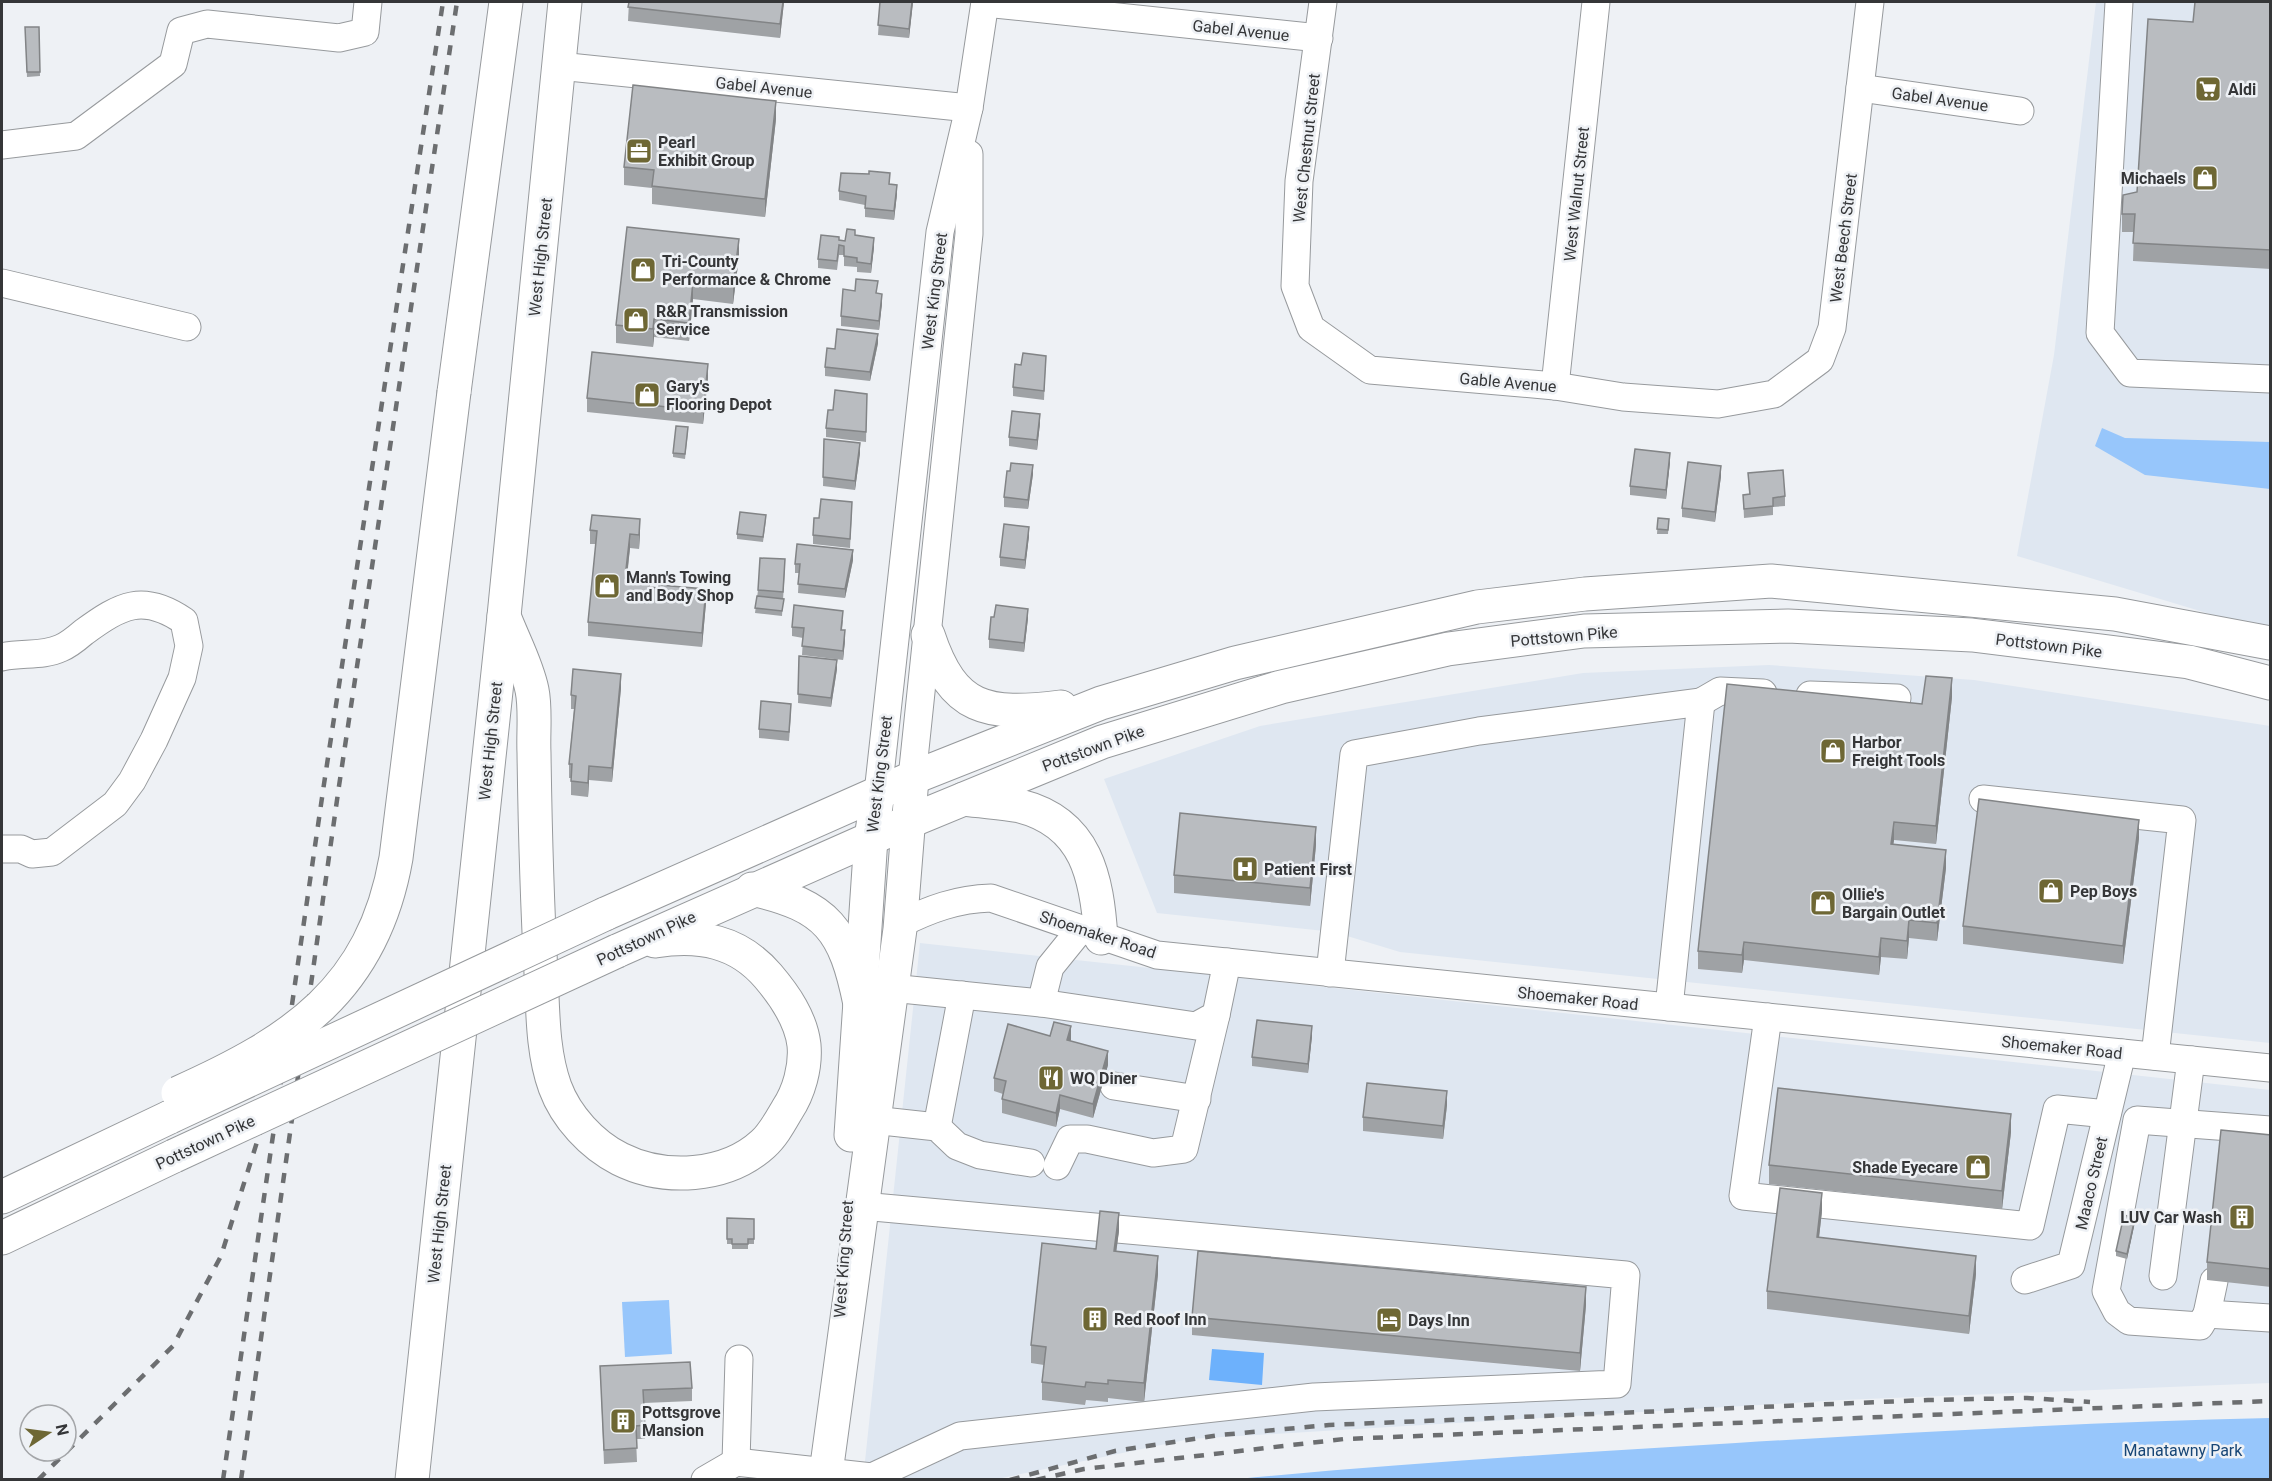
<svg xmlns="http://www.w3.org/2000/svg" width="2272" height="1481" font-family="Roboto,sans-serif">
<rect width="100%" height="100%" fill="#eef1f5"/>
<g fill="#dfe7f1">
<path d="M2096 2H2270V632L2017 556 2054 355Z"/>
<path d="M1769 665 1974 680 2270 726V1043L1400 952 1334 932 1157 913 1104 779 1260 726 1583 673Z"/>
<path d="M920 943 2270 1090V1383L1841 1400 1190 1439 997 1479 863 1480Z"/>
</g>
<g fill="#97c6fb">
<path d="M2102 428 2125 438 2270 442V489L2145 475 2095 446Z"/>
<path d="M669 1300 672 1354 625 1357 622 1302Z"/>
<path d="M2270 1418V1479H1238C1404 1463 1569 1453 1736 1443 1914 1432 2092 1422 2270 1418Z"/>
</g>
<path fill="#6db1fc" d="M1212 1349 1264 1353 1262 1385 1209 1380Z"/>
<g fill="none" stroke-linecap="round" stroke-linejoin="round">
<defs>
<g id="minor">
<path d="M1323 2 1299 181 1295 286 1311 328 1370 370 1555 386 1623 397 1718 404 1774 394 1820 360 1832 328 1870 2"/>
<path d="M2119 2 2100 333 2130 373 2270 379"/>
<path d="M985 3 1319 38"/>
<path d="M559 66 969 108"/>
<path d="M1860 88 2020 111"/>
<path d="M2 145 76 136 173 64 181 31 207 24 339 38 365 32 368 2"/>
<path d="M2 283 187 327"/>
<path d="M1555 386 1596 2"/>
<path d="M2 657C21 652 42 657 61 648 69 645 77 638 84 632 121 605 143 593 184 621L189 646 182 678 154 740 132 781 115 804 52 852 32 854 21 849H2"/>
<path d="M1810 695 1897 698"/>
<path d="M1701 702 1720 691 1763 693"/>
<path d="M912 778 969 234V154"/>
<path d="M878 793 940 232 969 108 985 2"/>
<path d="M1983 799 2182 820 2155 1056"/>
<path d="M900 924C930 909 957 899 991 898L1157 955 2270 1068"/>
<path d="M1330 973 1354 754 1479 731 1701 702 1669 1007"/>
<path d="M891 988 1041 1003 1196 1026 1216 1015 1227 962"/>
<path d="M1041 1003 1050 967 1080 930"/>
<path d="M1768 1017 1743 1196 2030 1226 2057 1109 2107 1114"/>
<path d="M1114 1086 1197 1099"/>
<path d="M873 1120 937 1127 957 1146 980 1155 1031 1163"/>
<path d="M937 1127 962 995"/>
<path d="M1057 1166 1070 1139H1087L1153 1153 1184 1149 1216 1015"/>
<path d="M2163 1276 2191 1060"/>
<path d="M2025 1280 2071 1265 2122 1053"/>
<path d="M2214 1281 2207 1314 2200 1326 2129 1321 2117 1312 2106 1291 2137 1120 2270 1130"/>
<path d="M2207 1314 2270 1318"/>
<path d="M736 1462 739 1359"/>
<path d="M705 1480 736 1462 872 1477 960 1436 1314 1397 1617 1384 1626 1275 862 1206"/>
</g>
<g id="major">
<path d="M851 1135 871 838 878 793"/>
<path d="M412 1480 504 616 565 2"/>
<path d="M825 1480 900 929 912 778"/>
</g>
<g id="highway">
<path d="M454 392 506 2"/>
<path d="M504 616C513 640 527 665 532 690 536 709 533 733 534 753 535 826 537 899 541 973 543 1010 542 1051 555 1087 566 1117 592 1145 620 1159 664 1181 726 1178 763 1144 773 1135 780 1122 787 1110 799 1092 806 1067 804 1045 801 1019 785 996 768 976 738 941 700 934 655 941"/>
<path d="M928 635C953 711 987 716 1061 707"/>
<path d="M964 799C983 802 1002 802 1020 806 1087 823 1097 878 1101 938"/>
<path d="M752 889C828 906 845 930 860 1004"/>
<path d="M605 914 912 778 1101 703 1235 663 1477 607 1585 594 1771 581 2115 614 2270 643"/>
<path d="M617 951 908 822 1102 742 1281 687 1448 649 1584 631 1788 626 1972 635 2189 662 2270 683"/>
<path d="M2 1197 170 1117"/>
<path d="M2 1238 174 1156"/>
</g>
</defs>
<use href="#minor" stroke="#979a9d" stroke-width="29"/>
<use href="#major" stroke="#979a9d" stroke-width="35"/>
<use href="#highway" stroke="#979a9d" stroke-width="35"/>
<use href="#minor" stroke="#fff" stroke-width="27"/>
<use href="#major" stroke="#fff" stroke-width="33"/>
<use href="#highway" stroke="#fff" stroke-width="33"/>
<g stroke="#6c6e70" stroke-width="4.5" stroke-dasharray="10 10" stroke-linecap="butt">
<path d="M38 1480 173 1346 221 1256 269 1104"/>
<path d="M223 1480 324 784 443 2"/>
<path d="M241 1480 339 786 457 2"/>
<path d="M1010 1480 1115 1451 1220 1435 1329 1425 1928 1400 2027 1398 2090 1402"/>
<path d="M1036 1480 1084 1469 1344 1439 2270 1401"/>
</g>
<defs>
<g id="highway-bridge">
<path d="M178 1093C292 1042 373 990 396 858L454 392"/>
<path d="M170 1117 605 914"/>
<path d="M174 1156 617 951"/>
</g>
</defs>
<use href="#highway-bridge" stroke="#979a9d" stroke-width="35" stroke-linecap="butt"/>
<use href="#highway-bridge" stroke="#fff" stroke-width="33"/>
</g>
<g fill="#9fa2a5">
<path d="M629 2H784L780 38 628 21Z"/>
<path d="M880 2H913L909 38 878 35Z"/>
<path d="M2271 2V269L2133 261 2134 232H2122V214L2137 192 2193 22Z"/>
<path d="M25 27H39L40 76 27 77Z"/>
<path d="M776 119 765 217 652 204V188L624 185V167Z"/>
<path d="M890 184 897 194 894 220 865 217V205L839 200V191Z"/>
<path d="M855 235 874 247 871 273 857 272V267L844 266V255H839L837 270 818 268V259L839 240 845 241Z"/>
<path d="M739 257 733 304 693 299 689 341 654 337 653 347 616 343V325Z"/>
<path d="M878 293 882 303 879 330 841 326V316Z"/>
<path d="M878 343 870 381 825 376V367L835 349Z"/>
<path d="M1046 356 1044 400 1013 396V387L1021 365Z"/>
<path d="M708 378 703 424 587 412V398Z"/>
<path d="M867 394 866 442 826 437V428L833 410Z"/>
<path d="M1040 423 1037 450 1009 446V437Z"/>
<path d="M688 432 685 459 673 457V453Z"/>
<path d="M824 439 860 453 855 490 823 486Z"/>
<path d="M1670 462 1666 499 1630 495V486Z"/>
<path d="M1010 471 1033 474 1028 509 1004 507V497Z"/>
<path d="M1748 473 1785 496V506L1773 507V515L1744 518 1743 495 1749 494Z"/>
<path d="M1721 476 1715 522 1682 517V508Z"/>
<path d="M852 511 850 548 813 544V535Z"/>
<path d="M1658 518 1669 519 1668 534H1657Z"/>
<path d="M766 520 763 542 737 539V534Z"/>
<path d="M590 530 640 533 639 549 630 548 627 578 650 587 706 603 702 647 588 636V622L596 544H590Z"/>
<path d="M1029 536 1025 569 1000 566V557Z"/>
<path d="M853 560 845 598 798 593 799 573H795V564Z"/>
<path d="M785 569 782 616 755 613 758 590Z"/>
<path d="M1028 618 1024 652 989 648V639Z"/>
<path d="M843 620 842 630 845 640 843 660 802 655 803 638 792 636V627Z"/>
<path d="M799 656 837 669 831 707 798 703Z"/>
<path d="M621 688 612 782 589 780 588 797 571 795V778H569V764L574 709H571V695Z"/>
<path d="M1952 697 1936 844 1894 840 1893 844 1946 868 1937 941 1909 938 1907 959 1881 957 1879 975 1744 960 1742 973 1698 969V951L1922 704Z"/>
<path d="M791 713 789 741 759 738V729Z"/>
<path d="M2139 838 2123 964 1963 944V926Z"/>
<path d="M1316 845 1310 906 1174 893V875Z"/>
<path d="M1050 1036 1070 1041 1108 1065 1093 1118 1060 1109 1056 1127 1002 1113V1099L1003 1094 994 1091V1078Z"/>
<path d="M1312 1036 1308 1073 1252 1066V1057Z"/>
<path d="M1447 1105 1443 1139 1363 1131V1117Z"/>
<path d="M2011 1132 2002 1209 1769 1184V1165Z"/>
<path d="M2271 1135V1287L2207 1280V1262Z"/>
<path d="M1822 1211 1819 1237 1976 1274 1969 1334 1767 1309V1291Z"/>
<path d="M727 1218 754 1219V1244H748V1249H732V1244H727Z"/>
<path d="M2135 1222 2127 1259 2116 1256V1251Z"/>
<path d="M1119 1231 1116 1251 1158 1274 1144 1402 1108 1398V1402L1086 1400 1085 1405 1042 1400V1382L1044 1365 1031 1363V1345L1096 1249Z"/>
<path d="M1586 1305 1580 1371 1192 1335V1317Z"/>
<path d="M600 1366 692 1388V1401L644 1403 645 1439H636L637 1462 604 1464Z"/>
</g>
<g fill="#828486">
<path d="M783 2H784L780 38V24Z"/>
<path d="M912 2H913L909 38V29Z"/>
<path d="M776 101V119L765 217V199Z"/>
<path d="M897 185V194L894 220V211Z"/>
<path d="M874 238V247L871 273V264Z"/>
<path d="M739 239V257L733 304V286Z"/>
<path d="M693 281V299L689 341V323Z"/>
<path d="M882 294V303L879 330V321Z"/>
<path d="M654 319V337L653 347V329Z"/>
<path d="M878 334V343L870 381V372Z"/>
<path d="M708 364V378L703 424V411Z"/>
<path d="M1040 414V423L1037 450V440Z"/>
<path d="M860 443V453L855 490V481Z"/>
<path d="M1670 453V462L1666 499V490Z"/>
<path d="M1033 465V474L1028 509V500Z"/>
<path d="M1721 466V476L1715 522V512Z"/>
<path d="M640 519V533L639 549V535Z"/>
<path d="M1029 527V536L1025 569V560Z"/>
<path d="M630 534V548L625 592V578Z"/>
<path d="M853 550V560L845 598V589Z"/>
<path d="M706 589V603L702 647V633Z"/>
<path d="M1028 609V618L1024 652V643Z"/>
<path d="M845 630V640L843 660V651Z"/>
<path d="M837 660V669L831 707V698Z"/>
<path d="M621 674V688L612 782V768Z"/>
<path d="M1952 678V697L1936 844V826Z"/>
<path d="M589 766V780L588 797V783Z"/>
<path d="M2139 820V838L2123 964V946Z"/>
<path d="M1894 822V840L1891 862V844Z"/>
<path d="M1316 827V845L1310 906V888Z"/>
<path d="M1946 850V868L1937 941V923Z"/>
<path d="M1909 920V938L1907 959V941Z"/>
<path d="M1881 938V957L1879 975V957Z"/>
<path d="M1744 942V960L1742 973V955Z"/>
<path d="M1071 1026V1040L1067 1054V1040Z"/>
<path d="M1312 1026V1036L1308 1073V1064Z"/>
<path d="M1108 1051V1065L1093 1118V1104Z"/>
<path d="M1447 1091V1105L1443 1139V1126Z"/>
<path d="M1060 1095V1109L1056 1127V1113Z"/>
<path d="M2011 1114V1132L2002 1209V1191Z"/>
<path d="M1822 1193V1211L1817 1255V1237Z"/>
<path d="M1119 1213V1231L1114 1269V1251Z"/>
<path d="M2135 1218V1222L2127 1259V1254Z"/>
<path d="M1158 1256V1274L1144 1402V1383Z"/>
<path d="M1976 1256V1274L1969 1334V1316Z"/>
<path d="M1586 1287V1305L1580 1371V1353Z"/>
</g>
<g fill="#b9bcc0" stroke="#828486" stroke-width="1.5">
<path d="M629 2H783L780 24 628 7Z"/>
<path d="M880 2H912L909 29 878 25Z"/>
<path d="M2195 2H2271V250L2133 243 2135 214H2122L2123 195 2137 192 2148 19 2193 22Z"/>
<path d="M25 27H39L40 72H27Z"/>
<path d="M633 85 776 101 765 199 652 186 654 170 624 167Z"/>
<path d="M869 171 890 173 889 184 897 185 894 211 865 208 866 196 839 191 841 173 869 174Z"/>
<path d="M627 227 739 239 733 286 693 281 689 323 654 319 653 329 616 325Z"/>
<path d="M847 229 855 230V235L874 238 871 264 857 262V258L844 256V246L839 245 837 261 818 259 821 235 839 237V240L845 241Z"/>
<path d="M856 279 878 281 876 293 882 294 879 321 841 316 843 289 855 291Z"/>
<path d="M837 329 878 334 870 372 825 367 827 348 835 349Z"/>
<path d="M592 352 708 364 703 411 587 398Z"/>
<path d="M1023 353 1046 356 1044 391 1013 387 1015 364 1021 365Z"/>
<path d="M835 390 867 394 866 432 826 428 828 410H833Z"/>
<path d="M1012 411 1040 414 1037 440 1009 437Z"/>
<path d="M676 426 688 427 685 454 673 453Z"/>
<path d="M824 439 860 443 855 481 823 477Z"/>
<path d="M1635 449 1670 453 1666 490 1630 486Z"/>
<path d="M1688 462 1721 466 1715 512 1682 508Z"/>
<path d="M1011 463 1033 465 1028 500 1004 497 1007 471H1010Z"/>
<path d="M1783 470 1785 496 1773 498V506L1744 509 1743 495 1750 494 1748 473Z"/>
<path d="M821 499 852 502 850 539 813 535 814 518H819Z"/>
<path d="M740 512 766 515 763 537 737 534Z"/>
<path d="M592 515 640 519 639 535 630 534 625 578 650 581 649 587 659 588V585L706 589 702 633 588 622 597 531 590 530Z"/>
<path d="M1658 518 1669 519 1668 530 1657 529Z"/>
<path d="M1004 524 1029 527 1025 560 1000 557Z"/>
<path d="M797 544 853 550 845 589 798 584 800 564H795Z"/>
<path d="M760 558 785 559 783 592 758 590Z"/>
<path d="M757 596 784 599 782 611 755 608Z"/>
<path d="M794 605 843 611 841 630H845L843 651 802 646 804 628 792 627Z"/>
<path d="M996 605 1028 609 1024 643 989 639 991 617H994Z"/>
<path d="M799 656 837 660 831 698 798 694Z"/>
<path d="M573 669 621 674 612 768 589 766 588 783 571 781 572 764H569L576 696 571 695Z"/>
<path d="M1926 676 1952 678 1936 826 1894 822 1891 844 1946 850 1937 923 1909 920 1907 941 1881 938 1879 957 1744 942 1742 955 1698 951 1727 684 1922 704Z"/>
<path d="M761 701 791 704 789 732 759 729Z"/>
<path d="M1979 799 2139 820 2123 946 1963 926Z"/>
<path d="M1180 813 1316 827 1310 888 1174 875Z"/>
<path d="M1257 1020 1312 1026 1308 1064 1252 1057Z"/>
<path d="M1054 1022 1071 1026 1067 1040 1108 1051 1093 1104 1060 1095 1056 1113 1002 1099 1006 1081 994 1078 1008 1024 1050 1036Z"/>
<path d="M1367 1083 1447 1091 1443 1126 1363 1117Z"/>
<path d="M1778 1088 2011 1114 2002 1191 1769 1165Z"/>
<path d="M2221 1130 2271 1135V1269L2207 1262Z"/>
<path d="M1780 1188 1822 1193 1817 1237 1976 1256 1969 1316 1767 1291Z"/>
<path d="M1100 1211 1119 1213 1114 1251 1158 1256 1144 1383 1108 1380V1384L1086 1382 1085 1387 1042 1382 1046 1347 1031 1345 1042 1243 1096 1249Z"/>
<path d="M2124 1215 2135 1218 2127 1254 2116 1251Z"/>
<path d="M727 1218 754 1219V1239H748V1244H732V1239H727Z"/>
<path d="M1198 1251 1586 1287 1580 1353 1192 1317Z"/>
<path d="M690 1362 692 1388 643 1390 645 1425 636 1426 637 1448 604 1450 600 1366Z"/>
</g>
<defs>
<symbol id="supermarket-square" viewBox="-11 -11 22 22"><rect x="-9" y="-9" width="18" height="18" rx="4" fill="#6e6734" stroke="#eef1f5"/><path d="M-6-5.5h2.5l.6 2H6L4.5 2H-2.5L-4.4-4H-6ZM-1.5 3.2a1.3 1.3 0 1 0 .1 0ZM3 3.2a1.3 1.3 0 1 0 .1 0Z" fill="#fff"/></symbol>
<symbol id="office-square" viewBox="-11 -11 22 22"><rect x="-9" y="-9" width="18" height="18" rx="4" fill="#6e6734" stroke="#eef1f5"/><path d="M-6-3h4V-5.5h4V-3h4V5H-6ZM-1-4.5V-3h2v-1.5ZM-6 0V1H6V0Z" fill="#fff"/></symbol>
<symbol id="shop-square" viewBox="-11 -11 22 22"><rect x="-9" y="-9" width="18" height="18" rx="4" fill="#6e6734" stroke="#eef1f5"/><path d="M-5-2.5h2.3a2.7 3.5 0 0 1 5.4 0H5L5.5 6h-11ZM-1.5-2.5h3a1.5 2.3 0 0 0-3 0Z" fill="#fff"/></symbol>
<symbol id="hospital-square" viewBox="-11 -11 22 22"><rect x="-9" y="-9" width="18" height="18" rx="4" fill="#6e6734" stroke="#eef1f5"/><path d="M-5-5h3v3.5h4V-5h3V5h-3V1.5h-4V5h-3Z" fill="#fff"/></symbol>
<symbol id="restaurant-square" viewBox="-11 -11 22 22"><rect x="-9" y="-9" width="18" height="18" rx="4" fill="#6e6734" stroke="#eef1f5"/><path d="M-5-6h1v4h1v-4h1v4h1v-4h1v5L-1.5 .5V6h-2V.5L-5-1ZM5-6V6H3V1.5H1.5Q1.5-4 5-6Z" fill="#fff"/></symbol>
<symbol id="building-square" viewBox="-11 -11 22 22"><rect x="-9" y="-9" width="18" height="18" rx="4" fill="#6e6734" stroke="#eef1f5"/><path d="M-4-6H4V6H1V3H-1V6H-4ZM-2.5-4.3h1.7v1.8h-1.7ZM.8-4.3h1.7v1.8H.8ZM-2.5-1h1.7V.8h-1.7ZM.8-1h1.7V.8H.8Z" fill="#fff"/></symbol>
<symbol id="hotel-square" viewBox="-11 -11 22 22"><rect x="-9" y="-9" width="18" height="18" rx="4" fill="#6e6734" stroke="#eef1f5"/><path d="M-6-4.5h1.5V1H6V5H4.5V3h-9V5H-6ZM-4 0a1.8 1.8 0 1 1 3.6 0ZM.5 0V-2.5h3Q6-2.5 6 0Z" fill="#fff"/></symbol>
</defs>
<g fill-rule="evenodd">
<use href="#supermarket-square" x="2193" y="74" width="30" height="30"/>
<use href="#office-square" x="624" y="136" width="30" height="30"/>
<use href="#shop-square" x="2190" y="163" width="30" height="30"/>
<use href="#shop-square" x="628" y="255" width="30" height="30"/>
<use href="#shop-square" x="621" y="305" width="30" height="30"/>
<use href="#shop-square" x="632" y="380" width="30" height="30"/>
<use href="#shop-square" x="592" y="571" width="30" height="30"/>
<use href="#shop-square" x="1818" y="736" width="30" height="30"/>
<use href="#hospital-square" x="1230" y="854" width="30" height="30"/>
<use href="#shop-square" x="2036" y="876" width="30" height="30"/>
<use href="#shop-square" x="1808" y="888" width="30" height="30"/>
<use href="#restaurant-square" x="1036" y="1063" width="30" height="30"/>
<use href="#shop-square" x="1963" y="1152" width="30" height="30"/>
<use href="#building-square" x="2227" y="1202" width="30" height="30"/>
<use href="#building-square" x="1080" y="1304" width="30" height="30"/>
<use href="#hotel-square" x="1374" y="1305" width="30" height="30"/>
<use href="#building-square" x="608" y="1406" width="30" height="30"/>
</g>
<g text-anchor="middle" stroke-width="5" stroke-linejoin="round" paint-order="stroke">
<g font-size="16" fill="#353638" stroke="#eef1f5">
<text transform="translate(1241 30) rotate(6)" y="6">Gabel Avenue</text>
<text transform="translate(764 87) rotate(6)" y="6">Gabel Avenue</text>
<text transform="translate(1940 99) rotate(8)" y="6">Gabel Avenue</text>
<text transform="translate(1306 148) rotate(-84)" y="6">West Chestnut Street</text>
<text transform="translate(1576 194) rotate(-84)" y="6">West Walnut Street</text>
<text transform="translate(1843 238) rotate(-83)" y="6">West Beech Street</text>
<text transform="translate(540 257) rotate(-84)" y="6">West High Street</text>
<text transform="translate(934 291) rotate(-83)" y="6">West King Street</text>
<text transform="translate(1508 382) rotate(5)" y="6">Gable Avenue</text>
<text transform="translate(1564 636) rotate(-5)" y="6">Pottstown Pike</text>
<text transform="translate(2049 645) rotate(7)" y="6">Pottstown Pike</text>
<text transform="translate(490 741) rotate(-84)" y="6">West High Street</text>
<text transform="translate(1093 748) rotate(-20)" y="6">Pottstown Pike</text>
<text transform="translate(879 774) rotate(-83)" y="6">West King Street</text>
<text transform="translate(1098 934) rotate(18)" y="6">Shoemaker Road</text>
<text transform="translate(646 938) rotate(-25)" y="6">Pottstown Pike</text>
<text transform="translate(1578 998) rotate(6)" y="6">Shoemaker Road</text>
<text transform="translate(2062 1047) rotate(6)" y="6">Shoemaker Road</text>
<text transform="translate(205 1142) rotate(-25)" y="6">Pottstown Pike</text>
<text transform="translate(2091 1183) rotate(-77)" y="6">Maaco Street</text>
<text transform="translate(439 1224) rotate(-84)" y="6">West High Street</text>
<text transform="translate(843 1259) rotate(-86)" y="6">West King Street</text>
</g>
<g font-size="16" font-weight="bold" fill="#353638" stroke="#eef1f5" text-anchor="start">
<text x="2228" y="95">Aldi</text>
<text x="658" y="148">Pearl<tspan x="658" dy="18">Exhibit Group</tspan></text>
<text x="2186" y="184" text-anchor="end">Michaels</text>
<text x="662" y="267">Tri-County<tspan x="662" dy="18">Performance &amp; Chrome</tspan></text>
<text x="656" y="317">R&amp;R Transmission<tspan x="656" dy="18">Service</tspan></text>
<text x="666" y="392">Gary's<tspan x="666" dy="18">Flooring Depot</tspan></text>
<text x="626" y="583">Mann's Towing<tspan x="626" dy="18">and Body Shop</tspan></text>
<text x="1852" y="748">Harbor<tspan x="1852" dy="18">Freight Tools</tspan></text>
<text x="1264" y="875">Patient First</text>
<text x="2070" y="897">Pep Boys</text>
<text x="1842" y="900">Ollie's<tspan x="1842" dy="18">Bargain Outlet</tspan></text>
<text x="1070" y="1084">WQ Diner</text>
<text x="1958" y="1173" text-anchor="end">Shade Eyecare</text>
<text x="2222" y="1223" text-anchor="end">LUV Car Wash</text>
<text x="1114" y="1325">Red Roof Inn</text>
<text x="1408" y="1326">Days Inn</text>
<text x="642" y="1418">Pottsgrove<tspan x="642" dy="18">Mansion</tspan></text>
</g>
<g font-size="16" fill="#174676" stroke="#eef1f5">
<text x="2183" y="1456">Manatawny Park</text>
</g>
</g>
<rect width="2272" height="1481" fill="none" stroke="#353638" stroke-width="6"/>
<g transform="translate(48 1433) rotate(77)"><circle r="28" fill="#eef1f5" stroke="#a4a6a9" stroke-width="1.5"/>
<path d="M0-4.5L10 22L0 15L-10 22Z" fill="#6e6734"/>
<text y="-9" font-size="16" font-weight="bold" text-anchor="middle" fill="#353638">N</text>
</g>
</svg>
